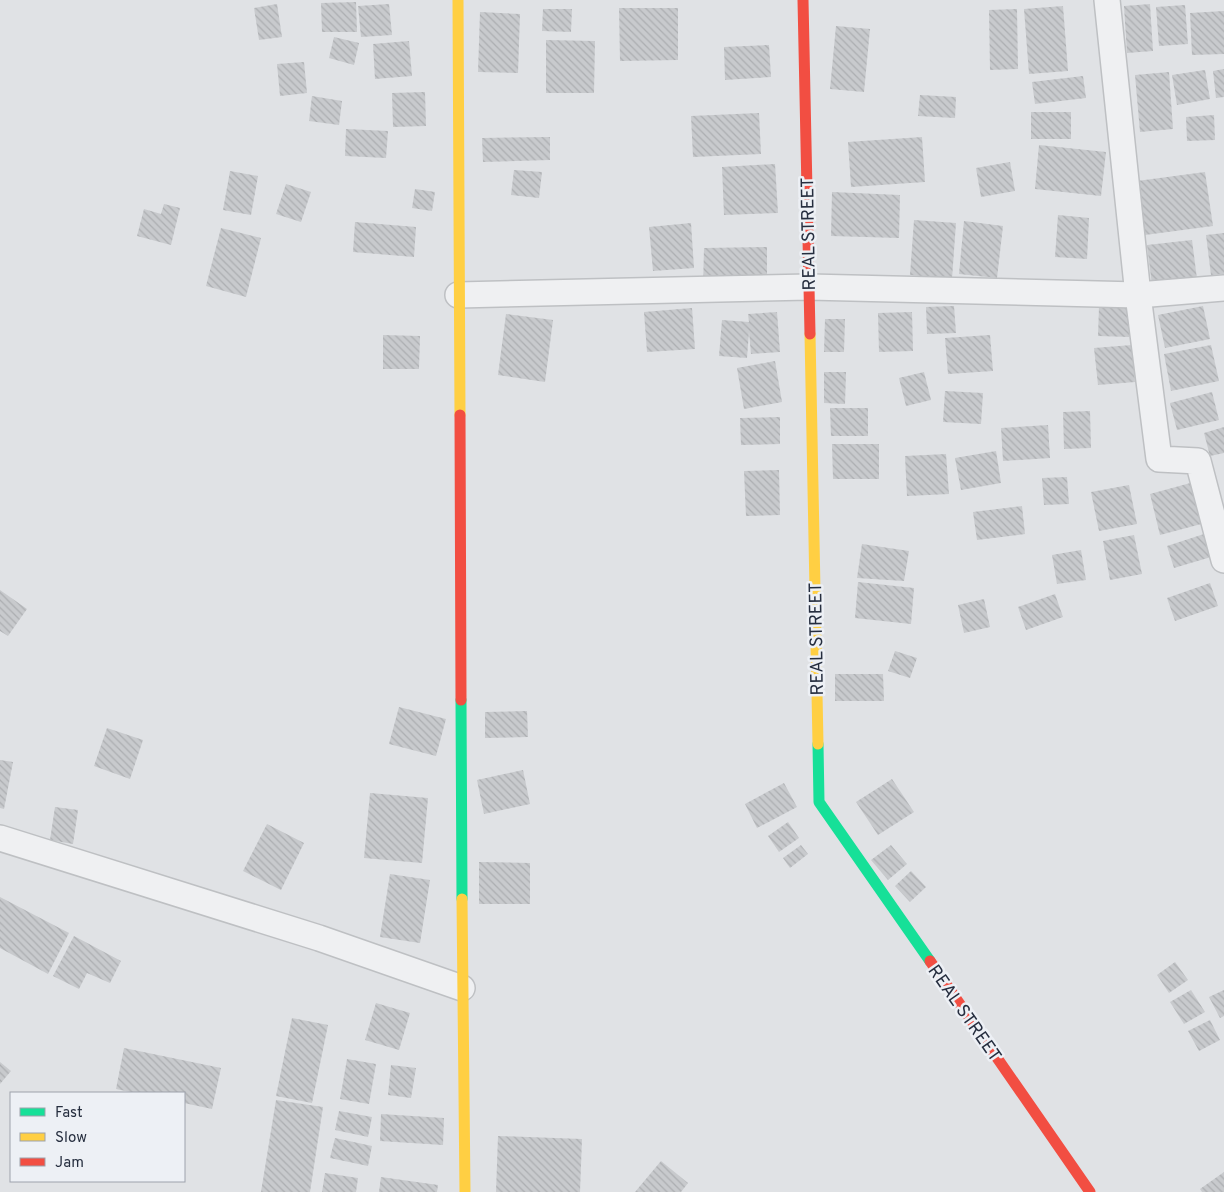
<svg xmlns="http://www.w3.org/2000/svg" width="1224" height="1192" font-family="Overpass,sans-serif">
<defs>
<pattern id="building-back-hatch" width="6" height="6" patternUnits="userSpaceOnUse" patternTransform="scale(1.25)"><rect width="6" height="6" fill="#c8cacd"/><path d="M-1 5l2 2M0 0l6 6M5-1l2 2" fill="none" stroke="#acaeb1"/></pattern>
</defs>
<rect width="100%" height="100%" fill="#e0e2e5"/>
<g fill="url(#building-back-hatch)">
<path d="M356 2 357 32H322L321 3Z"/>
<path d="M277 4 282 37 259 40 254 8Z"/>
<path d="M389 4 392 35 361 37 358 6Z"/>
<path d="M1150 4 1153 51 1127 53 1124 6Z"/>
<path d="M1185 5 1188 44 1159 46 1156 7Z"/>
<path d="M1063 6 1068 71 1029 74 1024 9Z"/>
<path d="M619 8H678V60L620 61Z"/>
<path d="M543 9H572L571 32 542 31Z"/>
<path d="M1017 9 1018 69 990 70 989 10Z"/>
<path d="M1224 11V54L1192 55 1190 13Z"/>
<path d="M480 12 520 14 518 73 478 72Z"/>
<path d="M836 26 870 29 864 92 830 89Z"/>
<path d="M334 37 359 43 354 65 329 58Z"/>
<path d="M546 40 595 41 594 93H546Z"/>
<path d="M409 41 412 76 375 79 373 44Z"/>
<path d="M769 45 771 77 725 80 724 47Z"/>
<path d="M304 62 307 93 280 96 277 64Z"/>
<path d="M1224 69V97L1216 98 1213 71Z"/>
<path d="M1205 70 1210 99 1177 105 1172 75Z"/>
<path d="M1169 72 1173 129 1140 132 1135 75Z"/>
<path d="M1083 76 1086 98 1035 104 1032 82Z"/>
<path d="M425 92 426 126 393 127 392 93Z"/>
<path d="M920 95 956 97 955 118 918 116Z"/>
<path d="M312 96 342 101 339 125 309 121Z"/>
<rect x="1031" y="112" width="40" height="27"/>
<path d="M759 113 761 154 693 157 691 116Z"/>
<path d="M1214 115 1215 140 1187 141 1186 117Z"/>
<path d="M346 129 388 131 386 158 345 156Z"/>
<path d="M550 137V160L483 162 482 138Z"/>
<path d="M922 137 925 182 851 187 848 142Z"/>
<path d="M1039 145 1106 152 1101 196 1035 189Z"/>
<path d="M1010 162 1015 191 981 197 976 168Z"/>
<path d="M775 164 778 213 724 215 722 167Z"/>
<path d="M514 170 542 172 539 198 511 195Z"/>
<path d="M230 171 258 176 251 215 223 210Z"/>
<path d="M1205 172 1213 226 1145 235 1137 181Z"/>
<path d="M286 184 311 192 301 222 276 214Z"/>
<path d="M415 189 435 192 432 211 412 208Z"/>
<path d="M832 192 900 195 899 238 831 236Z"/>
<path d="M164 204 180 208 171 245 137 236 144 209 161 214Z"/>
<path d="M1058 215 1089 218 1087 259 1055 257Z"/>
<path d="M914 220 956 223 952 279 910 275Z"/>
<path d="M964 221 1003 226 997 278 959 274Z"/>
<path d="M355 222 416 227 414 257 353 252Z"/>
<path d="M691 223 694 268 653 271 649 227Z"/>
<path d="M221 228 261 238 246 297 206 286Z"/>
<path d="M1224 233V274L1211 275 1206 235Z"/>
<path d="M1192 240 1197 279 1152 285 1147 245Z"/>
<path d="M767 247V285L703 287 704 248Z"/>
<path d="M954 306 956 333 927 334 926 307Z"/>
<path d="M1203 306 1210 339 1165 348 1158 315Z"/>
<path d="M1099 307 1130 308 1129 337 1098 336Z"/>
<path d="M692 308 695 349 647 352 644 312Z"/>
<path d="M777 312 780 352 751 354 749 332 747 358 719 356 722 320 749 322 748 314Z"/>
<path d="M912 312 913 351 879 352 878 313Z"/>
<path d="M506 314 553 320 545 382 498 375Z"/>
<path d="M825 319H845L844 352H824Z"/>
<path d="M383 335 420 336 419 369H383Z"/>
<path d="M990 335 993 371 948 374 945 338Z"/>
<path d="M1132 345 1135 382 1098 385 1094 348Z"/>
<path d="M1211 345 1219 381 1171 391 1164 354Z"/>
<path d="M775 361 782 402 744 409 737 368Z"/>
<path d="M824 372H846L845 404 824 403Z"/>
<path d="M924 372 931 400 906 406 899 378Z"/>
<path d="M945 391 983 393 981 424 943 422Z"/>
<path d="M1212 392 1219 420 1177 430 1170 403Z"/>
<path d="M830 408H868V436H831Z"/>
<path d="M1090 411 1091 448 1064 449 1063 412Z"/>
<path d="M780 417V444L741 445 740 418Z"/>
<path d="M1048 425 1050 458 1003 461 1001 428Z"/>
<path d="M1224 427V453L1210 456 1204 433Z"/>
<path d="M832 444H879V479H833Z"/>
<path d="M996 451 1001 483 961 490 955 458Z"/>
<path d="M946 454 949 494 907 496 905 456Z"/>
<path d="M779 470 780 515 746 516 744 471Z"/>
<path d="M1067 477 1069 504 1044 505 1042 478Z"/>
<path d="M1194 482 1205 523 1160 535 1150 494Z"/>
<path d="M1129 485 1137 524 1099 531 1091 492Z"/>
<path d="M1022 506 1025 534 977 540 973 512Z"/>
<path d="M1204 534 1211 557 1174 568 1167 546Z"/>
<path d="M1134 535 1142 574 1110 580 1103 541Z"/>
<path d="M862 544 909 551 904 581 857 578Z"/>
<path d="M1081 550 1086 580 1057 584 1052 555Z"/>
<path d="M858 582 914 588 911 624 855 618Z"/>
<path d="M1210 583 1218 606 1175 621 1167 598Z"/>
<path d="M0 590 27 609 8 636 0 631Z"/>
<path d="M1055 594 1063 617 1026 630 1018 607Z"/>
<path d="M984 599 990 627 964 633 958 605Z"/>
<path d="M895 651 917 658 910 678 888 671Z"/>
<path d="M835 674H883L884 701H835Z"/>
<path d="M399 707 446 719 436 756 389 744Z"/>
<path d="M527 711 528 737 485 738V712Z"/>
<path d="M107 728 143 740 130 779 94 766Z"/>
<path d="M0 760 13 762 4 809 0 808Z"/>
<path d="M523 770 530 804 484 814 477 780Z"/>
<path d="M892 779 914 812 878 835 856 802Z"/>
<path d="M784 783 797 807 757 828 745 804Z"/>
<path d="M370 793 428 798 422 863 364 858Z"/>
<path d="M55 807 78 810 73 844 50 840Z"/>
<path d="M788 822 799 838 779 852 768 836Z"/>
<path d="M267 824 304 843 281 890 243 871Z"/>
<path d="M801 845 808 854 790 868 783 858Z"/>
<path d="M891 845 907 864 888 880 871 860Z"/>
<path d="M479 862 530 863V904H479Z"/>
<path d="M911 871 926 887 910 902 895 886Z"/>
<path d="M390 874 430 880 420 943 380 937Z"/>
<path d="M0 897 69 933 48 974 0 948Z"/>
<path d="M74 936 121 961 110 983 87 973 79 989 53 976Z"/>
<path d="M1175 962 1188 980 1169 993 1157 975Z"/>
<path d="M1191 990 1205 1012 1184 1024 1170 1002Z"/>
<path d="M1224 990V1016L1220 1018 1209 997Z"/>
<path d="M376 1003 410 1013 399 1050 365 1040Z"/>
<path d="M292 1018 328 1025 312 1103 276 1096Z"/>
<path d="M1210 1020 1220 1040 1199 1051 1188 1031Z"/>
<path d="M124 1048 221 1068 212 1109 184 1103V1093H135L116 1089Z"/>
<path d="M347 1059 376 1064 369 1104 340 1099Z"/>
<path d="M0 1062 11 1071 0 1084Z"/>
<path d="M391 1065 416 1068 411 1098 388 1095Z"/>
<path d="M276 1100 323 1107 310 1192H261Z"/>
<path d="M339 1111 372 1117 368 1137 335 1130Z"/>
<path d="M381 1114 444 1118 443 1145 380 1141Z"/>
<path d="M498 1136 582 1139 580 1192H496Z"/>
<path d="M335 1138 372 1146 368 1166 330 1158Z"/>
<path d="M661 1161 688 1183 681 1192H635Z"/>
<path d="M1224 1172V1192H1202L1200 1189Z"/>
<path d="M325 1173 358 1178 356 1192H322Z"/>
<path d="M381 1177 438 1185 437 1192H379Z"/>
</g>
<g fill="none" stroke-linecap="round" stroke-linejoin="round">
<defs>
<g id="street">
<path d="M1107 0 1138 295 1159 459 1198 461 1224 560"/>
<path d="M458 295 809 287 1138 295 1224 288"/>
<path d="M0 838 319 938 462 988"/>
</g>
</defs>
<use href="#street" stroke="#bec0c3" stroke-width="28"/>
<use href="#street" stroke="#eff0f2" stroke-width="25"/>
<g stroke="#16e098" stroke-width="11">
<path d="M461 700 462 899"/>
<path d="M818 744 819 802 930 961"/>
</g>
<g stroke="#ffcf43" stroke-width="11">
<path d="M458 0 460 415"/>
<path d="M810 334 818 744"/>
<path d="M462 899 465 1192"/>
</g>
<g stroke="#f24e42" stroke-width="11">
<path d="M803 0 810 334"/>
<path d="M460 415 461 700"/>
<path d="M930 961 1090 1192"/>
</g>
</g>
<g text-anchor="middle" stroke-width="5" stroke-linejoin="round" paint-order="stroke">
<g font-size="18" fill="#262e3f" stroke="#edf0f5">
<text transform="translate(808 234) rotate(-91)" y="6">REAL STREET</text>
<text transform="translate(816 639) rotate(-91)" y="6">REAL STREET</text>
<text transform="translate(965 1013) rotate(55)" y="6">REAL STREET</text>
</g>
</g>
<rect x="10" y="1092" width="175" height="90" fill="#edf0f5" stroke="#9da2ac"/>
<rect x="20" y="1108" width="25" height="8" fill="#16e098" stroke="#9da2ac"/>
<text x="55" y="1117" font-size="15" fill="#262e3f">Fast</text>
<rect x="20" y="1133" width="25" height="8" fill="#ffcf43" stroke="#9da2ac"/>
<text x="55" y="1142" font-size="15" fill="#262e3f">Slow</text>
<rect x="20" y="1158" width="25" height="8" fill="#f24e42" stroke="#9da2ac"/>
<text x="55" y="1167" font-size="15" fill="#262e3f">Jam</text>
</svg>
